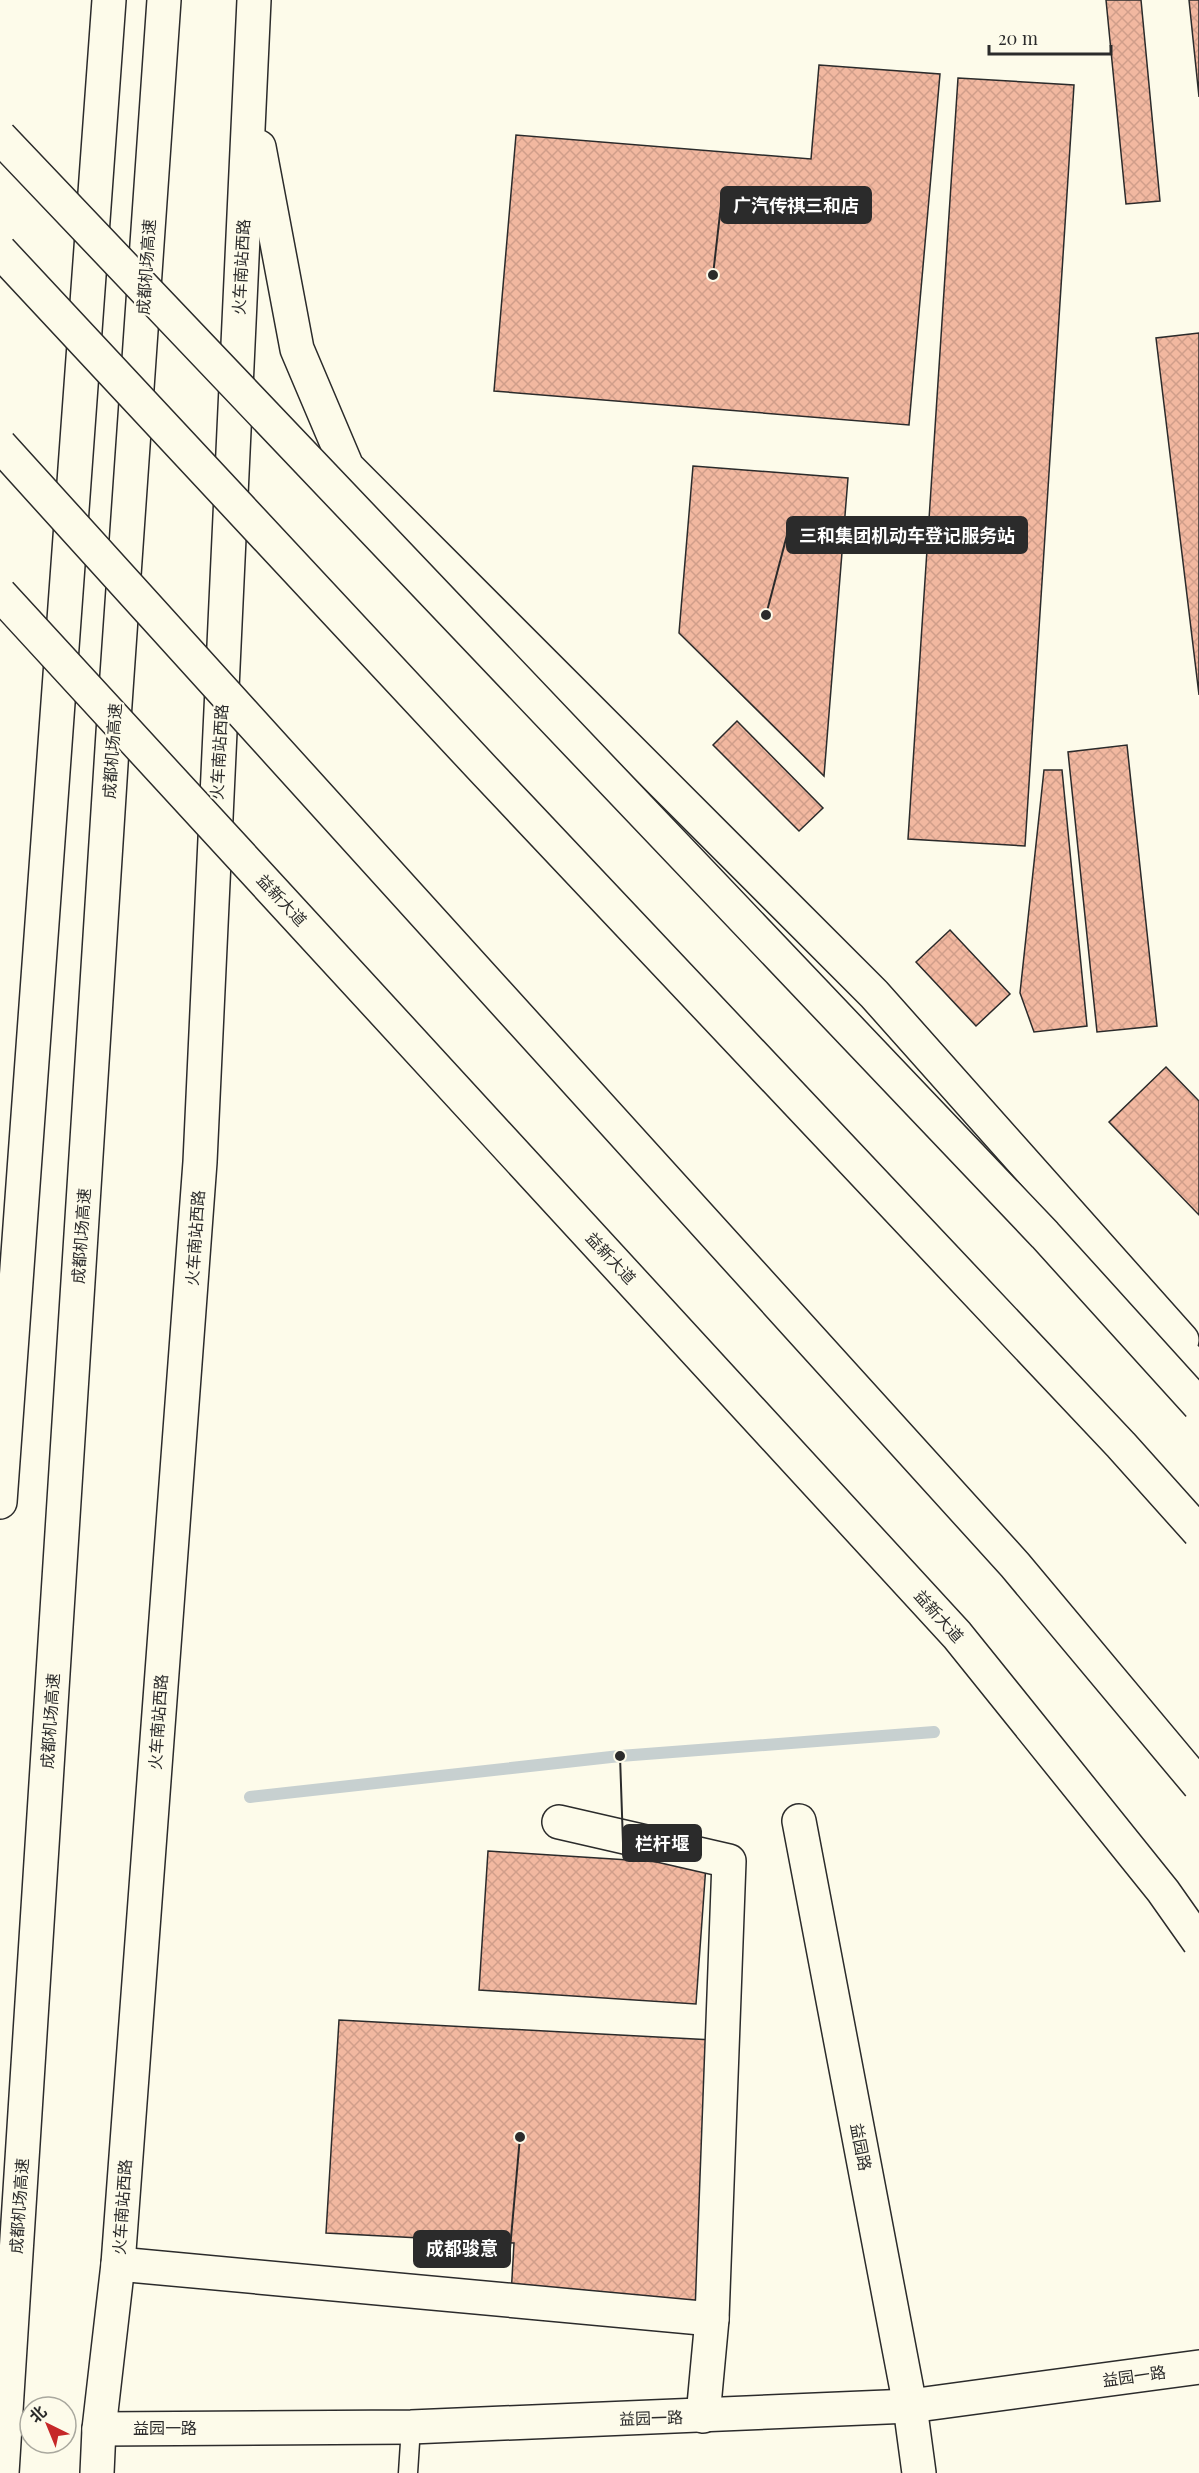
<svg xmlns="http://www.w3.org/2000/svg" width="1199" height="2473" font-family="'Playfair Display','Noto Sans SC',serif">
<defs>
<pattern id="building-cross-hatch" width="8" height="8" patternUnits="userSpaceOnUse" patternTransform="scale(1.5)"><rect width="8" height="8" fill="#f2b8a0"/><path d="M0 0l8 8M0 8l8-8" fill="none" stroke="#d09e8a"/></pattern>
</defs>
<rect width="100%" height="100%" fill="#fdfbea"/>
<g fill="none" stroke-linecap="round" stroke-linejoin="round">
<path stroke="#c7d0d0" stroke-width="12" d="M250 1797 620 1756 934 1732"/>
</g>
<g fill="url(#building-cross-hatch)" stroke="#2b2b2b" stroke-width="1.5">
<path d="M1106 0H1141L1160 201 1126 204Z"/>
<path d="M1189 0H1199V97Z"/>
<path d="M819 65 940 74 909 425 494 391 516 135 811 159Z"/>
<path d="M958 78 1074 85 1025 846 908 839Z"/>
<path d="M1199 333V695L1156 338Z"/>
<path d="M693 466 848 478 824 776 679 633Z"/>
<path d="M737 721 823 808 799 831 713 745Z"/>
<path d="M1127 745 1157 1026 1097 1032 1068 752Z"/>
<path d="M1044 770H1062L1087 1026 1034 1032 1020 993Z"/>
<path d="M950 930 1010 994 976 1026 916 962Z"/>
<path d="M1166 1067 1199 1101V1215L1109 1122Z"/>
<path d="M488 1851 706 1865 696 2004 479 1990Z"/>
<path d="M339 2020 713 2040 697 2306 511 2296 514 2243 326 2233Z"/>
</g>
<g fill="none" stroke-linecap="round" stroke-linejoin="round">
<defs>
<path id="lane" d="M408 2473 411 2427"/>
<g id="street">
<path d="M799 1821 910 2406 919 2473"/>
<path d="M118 2264 712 2319 729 1861 559 1822"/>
<path d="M703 2416 712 2319"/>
<path d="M99 2429 411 2427 910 2406 1199 2367"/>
</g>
<g id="secondary">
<path d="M259 147 297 349 347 467 874 994 1182 1340"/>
<path d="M97 2473 99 2429 118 2264 200 1162 254 0"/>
</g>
<g id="highway">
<path d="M1114 1295 1199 1369"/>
<path d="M0 1502 109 0"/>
<path d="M2 2473 113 733 164 0"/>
</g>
</defs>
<use href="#lane" stroke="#2b2b2b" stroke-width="21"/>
<use href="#street" stroke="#2b2b2b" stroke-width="36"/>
<use href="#secondary" stroke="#2b2b2b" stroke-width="36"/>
<use href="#highway" stroke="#2b2b2b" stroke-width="36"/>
<use href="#lane" stroke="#fdfbea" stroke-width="18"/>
<use href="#street" stroke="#fdfbea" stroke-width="33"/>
<use href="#secondary" stroke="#fdfbea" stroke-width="33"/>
<use href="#highway" stroke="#fdfbea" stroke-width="33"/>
<defs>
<g id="primary-bridge">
<path d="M0 445 1015 1565 1199 1785"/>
<path d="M0 594 957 1635 1163 1891 1199 1942"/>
</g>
<g id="highway-bridge">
<path d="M0 137 1045 1235 1199 1405"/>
<path d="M0 251 484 770 1121 1445 1199 1532"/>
</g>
</defs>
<use href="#primary-bridge" stroke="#2b2b2b" stroke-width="36" stroke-linecap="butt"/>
<use href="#highway-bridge" stroke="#2b2b2b" stroke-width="36" stroke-linecap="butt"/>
<use href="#primary-bridge" stroke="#fdfbea" stroke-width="33"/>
<use href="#highway-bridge" stroke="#fdfbea" stroke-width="33"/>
</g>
<g text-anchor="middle" stroke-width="4.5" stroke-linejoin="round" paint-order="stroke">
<g font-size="16" fill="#2b2b2b" stroke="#fdfbea">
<text transform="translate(146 267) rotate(-86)" y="6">成都机场高速</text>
<text transform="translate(241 267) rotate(-87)" y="6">火车南站西路</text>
<text transform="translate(112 751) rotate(-86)" y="6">成都机场高速</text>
<text transform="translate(219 752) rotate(-87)" y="6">火车南站西路</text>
<text transform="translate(282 900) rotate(47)" y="6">益新大道</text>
<text transform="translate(81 1236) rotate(-86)" y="6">成都机场高速</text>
<text transform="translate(195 1238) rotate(-86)" y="6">火车南站西路</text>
<text transform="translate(611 1258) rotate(47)" y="6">益新大道</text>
<text transform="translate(939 1616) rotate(48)" y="6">益新大道</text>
<text transform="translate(50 1721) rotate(-86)" y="6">成都机场高速</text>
<text transform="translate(158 1722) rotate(-86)" y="6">火车南站西路</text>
<text transform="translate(861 2147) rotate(79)" y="6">益园路</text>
<text transform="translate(19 2206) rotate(-86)" y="6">成都机场高速</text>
<text transform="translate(122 2207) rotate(-86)" y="6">火车南站西路</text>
<text transform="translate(1134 2376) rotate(-8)" y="6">益园一路</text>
<text transform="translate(651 2418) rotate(-2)" y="6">益园一路</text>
<text x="165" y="2434">益园一路</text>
</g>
</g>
<path fill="none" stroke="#2b2b2b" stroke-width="2" d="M713 275L721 205M766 615L787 535M620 1756L623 1843M520 2137L510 2249"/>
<g fill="#2b2b2b" stroke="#fdfbea" stroke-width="2">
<circle cx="713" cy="275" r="6"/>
<circle cx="766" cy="615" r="6"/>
<circle cx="620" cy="1756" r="6"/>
<circle cx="520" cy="2137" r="6"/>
</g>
<g fill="#2b2b2b" stroke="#2b2b2b" stroke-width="2">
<rect x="721" y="187" width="150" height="36" rx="6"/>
<rect x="787" y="517" width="240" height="36" rx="6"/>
<rect x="623" y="1825" width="78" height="36" rx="6"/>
<rect x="414" y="2231" width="96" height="36" rx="6"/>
</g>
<g font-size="18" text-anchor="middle" font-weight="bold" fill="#fff">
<text x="796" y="212">广汽传祺三和店</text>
<text x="907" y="542">三和集团机动车登记服务站</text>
<text x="662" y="1850">栏杆堰</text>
<text x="462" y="2255">成都骏意</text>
</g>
<g transform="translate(48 2425) rotate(317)"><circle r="28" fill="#fdfbea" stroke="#a9a89e" stroke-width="1.5"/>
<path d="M0-4.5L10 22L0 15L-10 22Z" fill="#c62828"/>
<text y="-9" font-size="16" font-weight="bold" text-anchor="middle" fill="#2b2b2b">北</text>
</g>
<path d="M989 45v9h122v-9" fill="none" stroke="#2b2b2b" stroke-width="3"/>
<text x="998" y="45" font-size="18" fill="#2b2b2b" stroke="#fdfbea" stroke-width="4.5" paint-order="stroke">20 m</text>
</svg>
